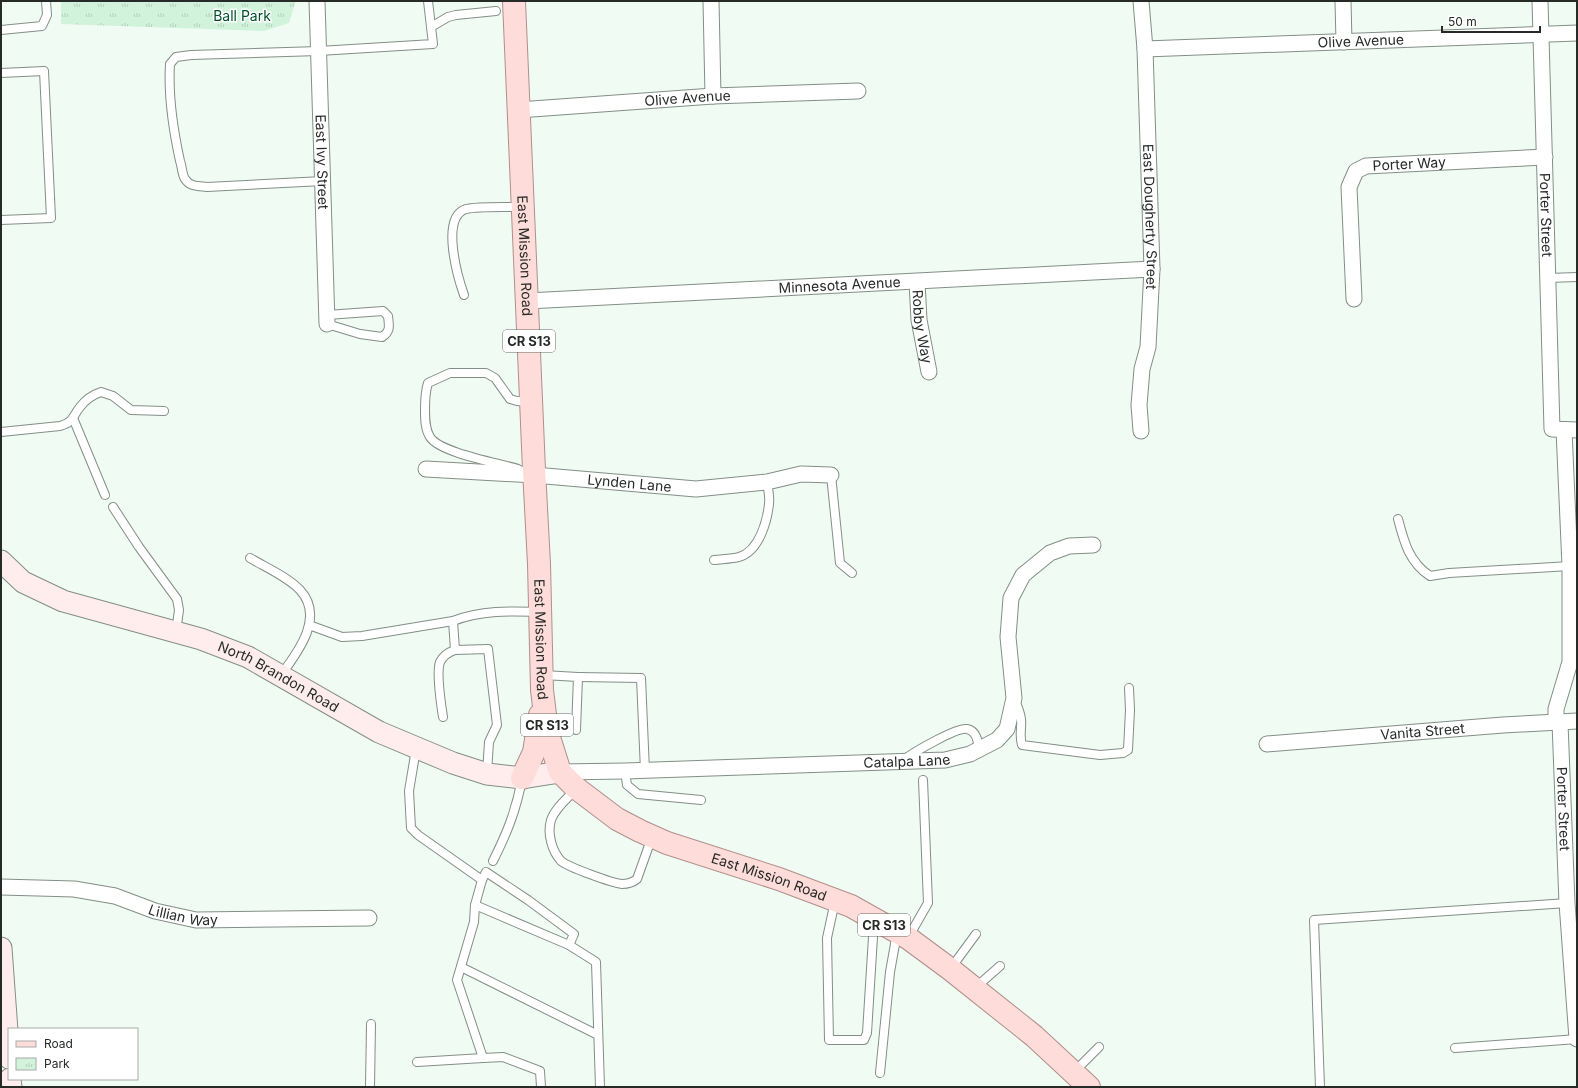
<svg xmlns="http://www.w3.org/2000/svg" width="1578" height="1088" font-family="Inter,sans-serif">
<defs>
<pattern id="park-tufts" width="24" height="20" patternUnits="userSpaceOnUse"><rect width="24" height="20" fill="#d1f3db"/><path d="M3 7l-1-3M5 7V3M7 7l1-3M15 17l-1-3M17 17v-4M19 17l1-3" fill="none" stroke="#b3d0bc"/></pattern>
</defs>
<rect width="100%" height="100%" fill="#f0fcf3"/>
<path fill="url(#park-tufts)" d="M61 1H296L289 23 264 31 61 24Z"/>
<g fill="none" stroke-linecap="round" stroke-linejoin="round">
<defs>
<g id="lane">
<path d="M431 27 448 17 456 15 496 11"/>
<path d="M1 30 42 26 47 15 46 1"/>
<path d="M1 73 44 71 51 218 1 220"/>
<path d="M323 181 207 187C199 186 190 187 185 179 182 175 182 166 180 161 173 129 168 96 170 64L176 57 191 55 319 51 433 44 428 1"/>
<path d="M1548 278 1577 277"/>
<path d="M464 295C458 278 440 217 466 209 478 206 508 207 522 207"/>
<path d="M327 315 383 311 388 316C389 326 391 331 382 337L360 334 327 324"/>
<path d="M73 418 105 495"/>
<path d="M1 432 60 426C74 422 72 417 80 407 86 399 92 395 101 392L113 396 131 410 164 411"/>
<path d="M518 469C499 463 440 453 430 437 425 429 425 419 425 410 425 400 425 392 428 383L450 373H486L495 378 510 399 517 401 530 402"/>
<path d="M831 475 840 563 852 573"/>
<path d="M113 507 139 547 177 599 179 610 176 632"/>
<path d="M1398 519C1404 542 1409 562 1430 576L1449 573 1570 566"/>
<path d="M250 558C265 567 288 577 300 590 325 617 298 652 281 675"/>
<path d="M714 560C722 559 732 559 739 557 759 551 767 522 769 504 770 497 768 489 767 482"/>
<path d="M309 625 342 637 362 636 453 621"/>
<path d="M543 675 578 677 576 730"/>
<path d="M578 677 641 678 645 771"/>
<path d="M1015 701C1018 707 1020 712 1021 719 1022 728 1019 736 1022 745L1100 755 1123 753 1128 750 1130 710 1129 688"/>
<path d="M443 717C441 704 436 673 440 662 443 656 449 652 455 650"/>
<path d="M416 749 409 791 411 828 418 835 482 880"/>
<path d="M905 759C914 752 957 727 967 729 977 731 978 742 979 750"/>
<path d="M625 771 627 785 638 794 701 800"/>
<path d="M487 773 489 742 497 725 488 649 455 650 453 621C481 610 510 611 540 612"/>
<path d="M576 789C568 798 555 808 551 820 547 834 552 851 561 861 568 867 612 883 622 884 628 884 632 883 637 879L652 837"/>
<path d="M493 861C507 833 516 811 522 779"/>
<path d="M835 901 827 938 829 1040H864L867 1033 874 921"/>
<path d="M475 905 569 945"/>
<path d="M908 938 928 903 923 780"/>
<path d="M461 967 598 1035"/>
<path d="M951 968 976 934"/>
<path d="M975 988 1000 966"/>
<path d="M1455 1048 1577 1039"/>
<path d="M417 1062 483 1058"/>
<path d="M1074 1072 1099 1047"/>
<path d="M880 1073 890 972 897 933"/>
<path d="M370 1087 371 1024"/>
<path d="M541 1087 540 1071 503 1057 483 1058 457 980 474 922 475 905 482 880 486 872 528 900 574 934 569 945 596 962 600 1087"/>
<path d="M1320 1087 1314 920 1567 903"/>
</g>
<g id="street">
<path id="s1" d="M317 1 327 324"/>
<path d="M711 1 713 96"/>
<path id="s2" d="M1141 1 1145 49 1152 269 1148 347 1142 369 1139 405 1141 431"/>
<path d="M1343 1 1344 42"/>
<path id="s3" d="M1540 1 1552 429 1577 430"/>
<path id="s4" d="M1145 49 1577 33"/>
<path id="s5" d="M518 110 713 96 858 91"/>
<path id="s6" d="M917 282 919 320 929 372"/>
<path id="s7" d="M1354 299 1349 187 1356 171 1366 166 1545 157"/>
<path id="s8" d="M527 301 1152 269"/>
<path id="s9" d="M426 469 534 475 696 489 767 482 801 474 831 475"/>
<path d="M1556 722V709L1570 662V566L1564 430"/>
<path id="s10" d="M1560 723 1567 903 1577 1039"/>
<path id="s11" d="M1267 744 1503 725 1577 721"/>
<path id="s12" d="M560 772 625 771 945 760 970 754 997 740 1007 729 1014 698 1008 637 1011 598 1023 575 1050 553 1069 546 1093 545"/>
<path id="s13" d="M1 887 74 889 115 896 155 911 196 920 369 918"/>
</g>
<g id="secondary">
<path id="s14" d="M1 561 23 582 63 601 201 639 248 657 379 732 453 763 487 774 522 778 560 772"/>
<path d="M1 948 9 1058"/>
<path d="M10 1079 11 1087"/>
</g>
<g id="primary">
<path id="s15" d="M514 1 534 470 539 564 542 690 547 731 560 772 576 788 617 819 640 831 667 843 779 879 851 906 908 938 950 969 1034 1036 1089 1087"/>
<path d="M522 778 534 752 540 715"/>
</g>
</defs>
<use href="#lane" stroke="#838e86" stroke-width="10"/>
<use href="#street" stroke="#838e86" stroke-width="17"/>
<use href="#secondary" stroke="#838e86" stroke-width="23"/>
<use href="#primary" stroke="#b18e8b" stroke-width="24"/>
<use href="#lane" stroke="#fff" stroke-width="8"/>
<use href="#street" stroke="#fff" stroke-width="15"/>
<use href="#secondary" stroke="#feedec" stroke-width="21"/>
<use href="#primary" stroke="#fddcd9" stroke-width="22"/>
</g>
<g text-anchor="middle" stroke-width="3" stroke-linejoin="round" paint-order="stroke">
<g fill="#fff" stroke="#686b68" stroke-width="1">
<rect x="503" y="330" width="52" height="22" rx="3"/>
<rect x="521" y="714" width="52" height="22" rx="3"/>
<rect x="858" y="914" width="52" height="22" rx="3"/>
</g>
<g font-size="13" font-weight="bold" fill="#272b28">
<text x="529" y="346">CR S13</text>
<text x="547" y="730">CR S13</text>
<text x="884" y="930">CR S13</text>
</g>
<g font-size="14" fill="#004e2a" stroke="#fff">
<text x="242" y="21">Ball Park</text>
</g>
<g font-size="14" fill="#272b28" stroke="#fff">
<text dy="5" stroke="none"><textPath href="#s4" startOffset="216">Olive Avenue</textPath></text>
<text dy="5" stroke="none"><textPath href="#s5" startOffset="170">Olive Avenue</textPath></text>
<text dy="5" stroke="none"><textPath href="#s1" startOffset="161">East Ivy Street</textPath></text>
<text dy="5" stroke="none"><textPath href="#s7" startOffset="184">Porter Way</textPath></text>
<text dy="5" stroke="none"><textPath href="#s3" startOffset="214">Porter Street</textPath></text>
<text dy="5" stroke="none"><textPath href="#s2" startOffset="216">East Dougherty Street</textPath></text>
<text dy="5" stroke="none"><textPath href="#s15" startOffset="255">East Mission Road</textPath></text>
<text dy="5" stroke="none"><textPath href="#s8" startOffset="313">Minnesota Avenue</textPath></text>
<text dy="5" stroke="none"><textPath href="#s6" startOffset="45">Robby Way</textPath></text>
<text dy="5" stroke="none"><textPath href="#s9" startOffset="204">Lynden Lane</textPath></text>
<text dy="5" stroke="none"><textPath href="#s15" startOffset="639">East Mission Road</textPath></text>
<text dy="5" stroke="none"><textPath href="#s14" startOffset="304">North Brandon Road</textPath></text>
<text dy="5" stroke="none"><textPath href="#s11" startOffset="156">Vanita Street</textPath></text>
<text dy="5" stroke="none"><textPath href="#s12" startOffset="347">Catalpa Lane</textPath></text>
<text dy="5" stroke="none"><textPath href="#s10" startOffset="86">Porter Street</textPath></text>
<text dy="5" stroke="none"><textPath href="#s15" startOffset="1011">East Mission Road</textPath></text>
<text dy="5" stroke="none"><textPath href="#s13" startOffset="186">Lillian Way</textPath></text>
</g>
</g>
<rect width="1578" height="1088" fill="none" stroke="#272b28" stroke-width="4"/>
<rect x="8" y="1028" width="130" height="52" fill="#ffffff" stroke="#a9aaa9"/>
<rect x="16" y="1041" width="20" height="6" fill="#fddcd9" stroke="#a9aaa9"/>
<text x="44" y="1048" font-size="12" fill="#272b28">Road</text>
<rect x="16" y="1058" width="20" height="12" fill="url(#park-tufts)" stroke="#a9aaa9"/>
<text x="44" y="1068" font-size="12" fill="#272b28">Park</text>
<path d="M1442 26v6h98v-6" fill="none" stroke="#272b28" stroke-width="2"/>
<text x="1448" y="26" font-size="12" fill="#272b28" stroke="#ffffff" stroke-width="3" paint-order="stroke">50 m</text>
</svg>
